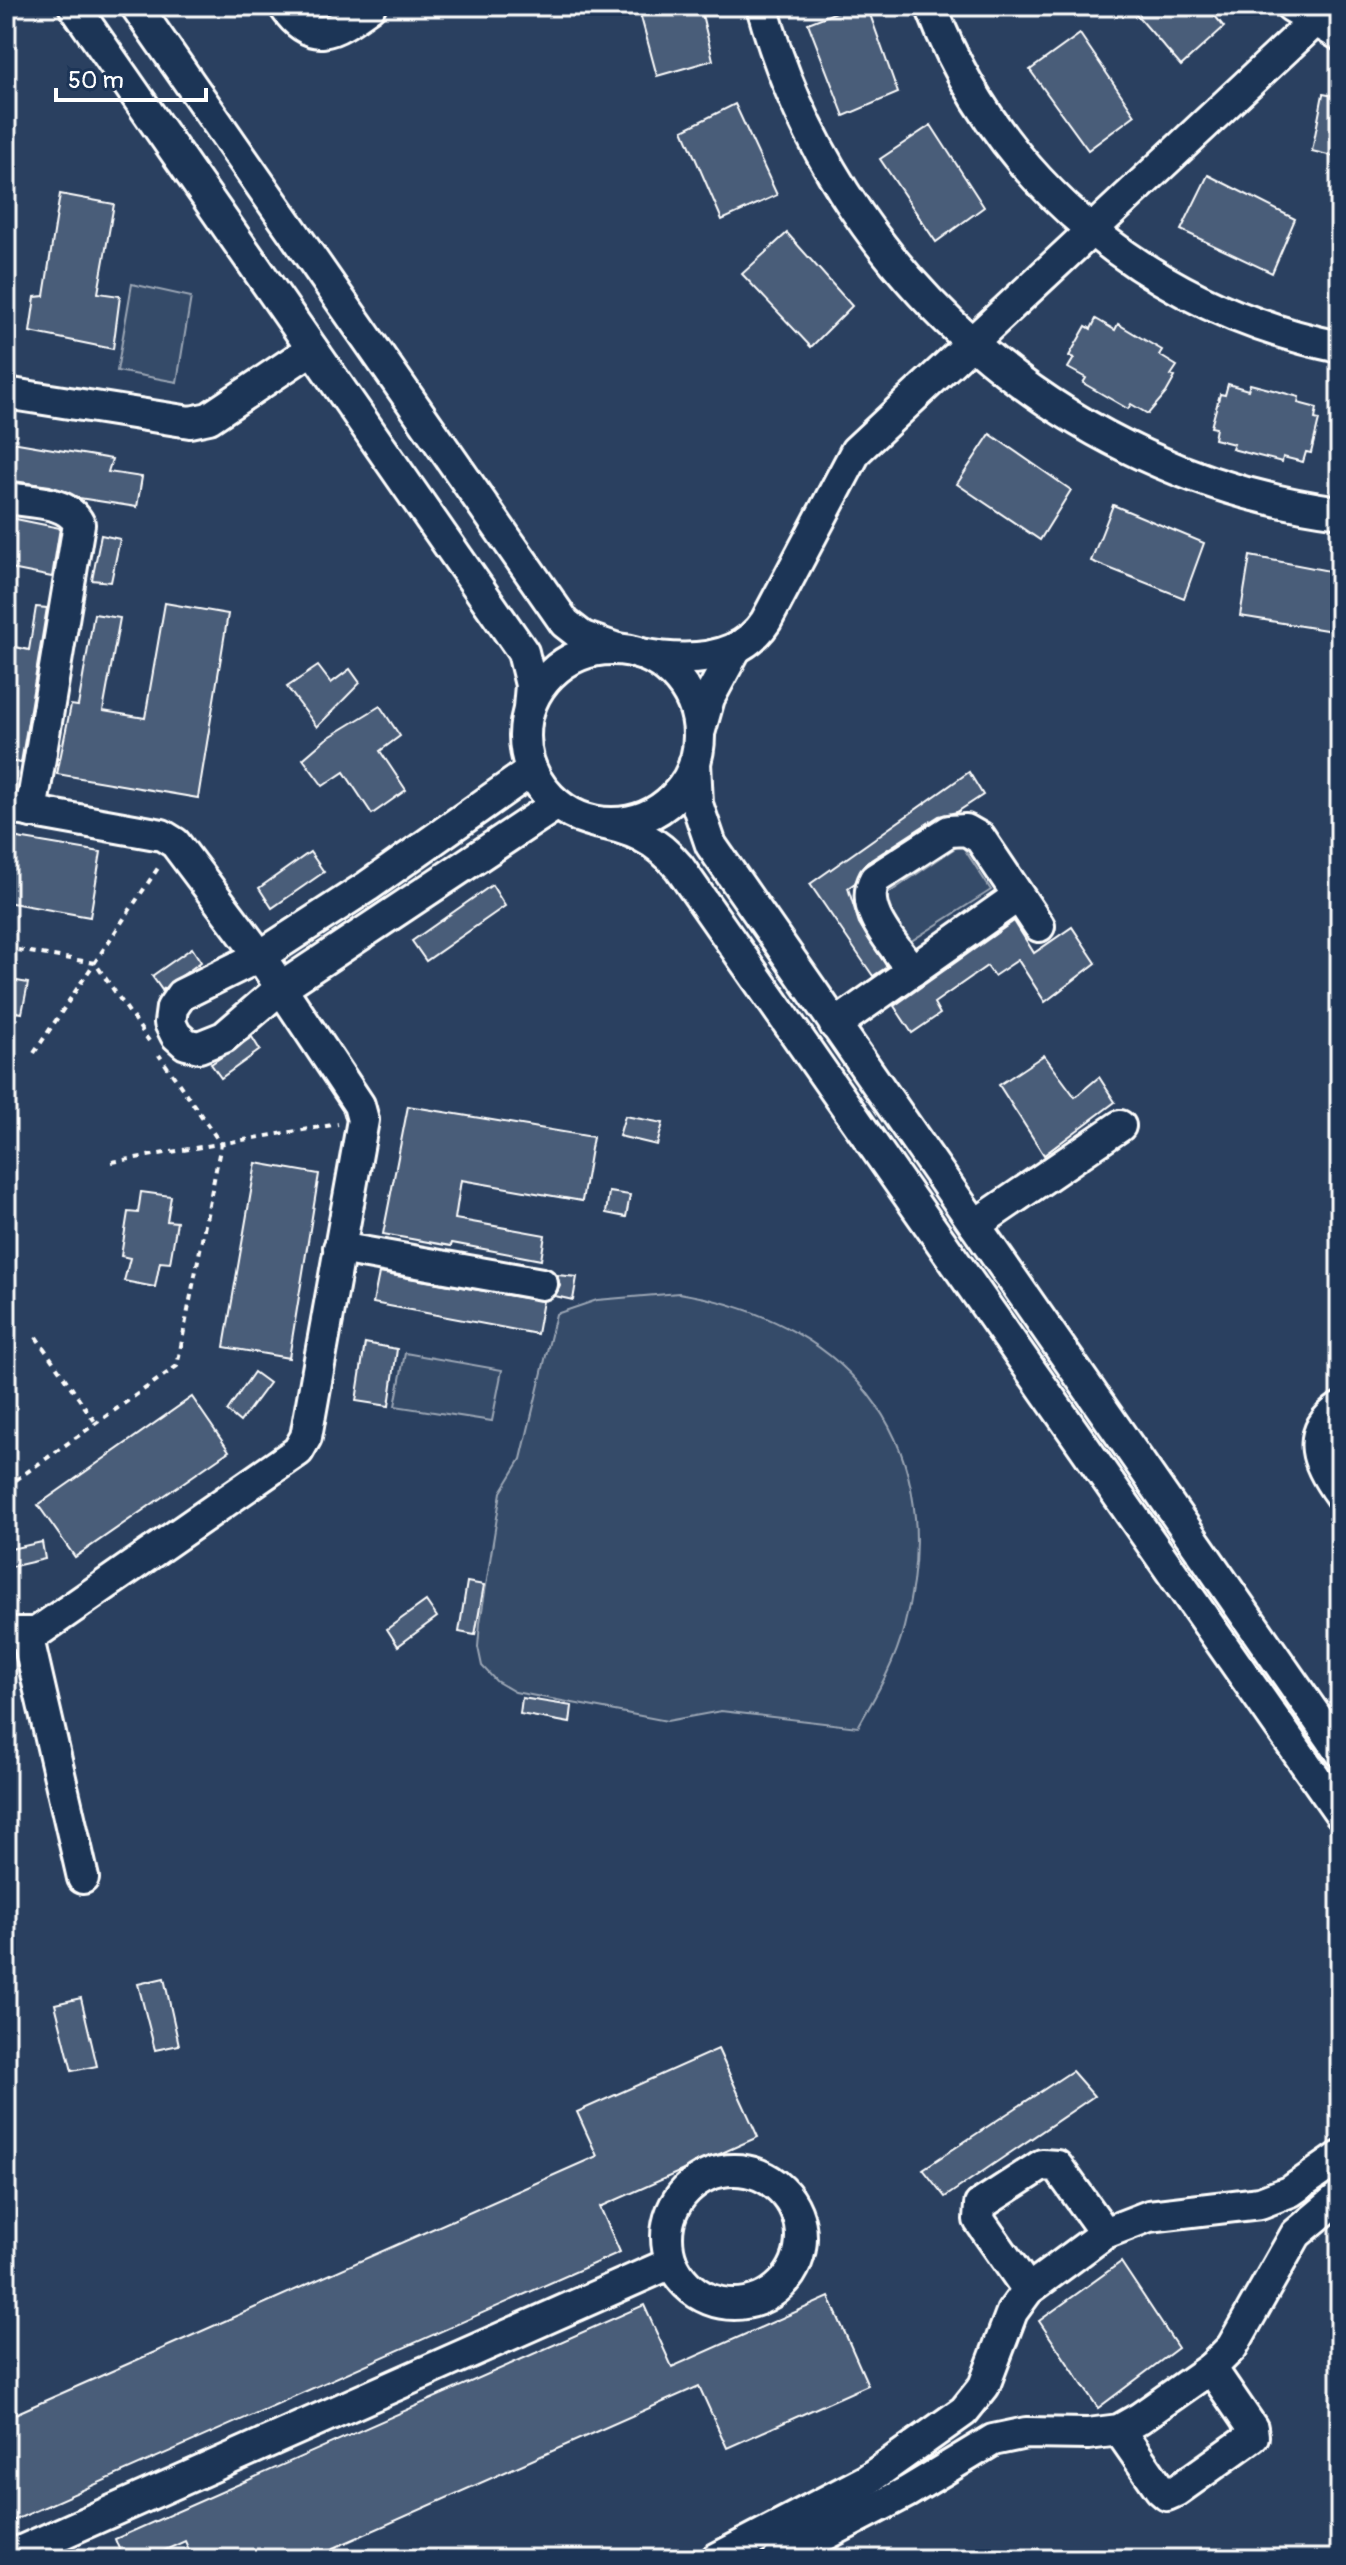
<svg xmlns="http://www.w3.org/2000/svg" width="1346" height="2565" font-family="Pangolin,sans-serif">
<rect width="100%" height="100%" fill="#1d3557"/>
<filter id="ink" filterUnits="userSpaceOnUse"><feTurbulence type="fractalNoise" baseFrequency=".0125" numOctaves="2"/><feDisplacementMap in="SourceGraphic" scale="16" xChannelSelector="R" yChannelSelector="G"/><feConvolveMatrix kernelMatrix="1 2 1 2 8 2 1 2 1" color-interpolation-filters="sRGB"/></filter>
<g filter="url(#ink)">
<rect fill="#2a4161" x="6" y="6" width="1334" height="2553"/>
<g fill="#364b69" stroke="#9aa5b4" stroke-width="2">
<path d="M132 284 191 297 177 382 117 371Z"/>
<path d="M961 844 991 890 908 943 880 899Z"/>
<path d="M679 1293C856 1322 951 1449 904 1627 895 1663 876 1695 858 1727L721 1711 667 1721 515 1692 496 1681 482 1666 478 1647 480 1623 501 1492 521 1459 556 1314 597 1300Z"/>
<path d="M405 1353 502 1370 492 1421 395 1406Z"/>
</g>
<g fill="#4a5d79" stroke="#fff" stroke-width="2">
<path d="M638 6H700L713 60 657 76Z"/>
<path d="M852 6H867L898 93 844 116 808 23Z"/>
<path d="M1129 6H1207L1224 27 1181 66Z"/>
<path d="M1080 34 1135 115 1088 150 1030 70Z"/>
<path d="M1323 94 1340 97V158L1312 151Z"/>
<path d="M735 104 777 195 722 220 683 130Z"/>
<path d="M931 125 984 207 936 242 880 159Z"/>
<path d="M1208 175 1295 219 1272 273 1181 230Z"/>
<path d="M60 194 114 204 98 293 120 296 113 349 30 332 35 297 44 296Z"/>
<path d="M787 233 852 306 811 347 742 274Z"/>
<path d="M1096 319 1115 330 1118 324 1148 342 1162 350 1159 355 1177 366 1171 375 1175 377 1166 393 1148 414 1131 404 1128 409 1083 383 1086 378 1068 368 1074 358 1069 356 1086 326 1091 329Z"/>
<path d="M1228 384 1248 390 1250 384 1273 390 1299 397 1298 403 1317 408 1315 419 1319 420 1311 453 1306 452 1303 462 1283 457 1282 462 1232 449 1234 444 1214 439 1216 428 1211 427 1220 394 1225 395Z"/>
<path d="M990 434 1071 490 1040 540 957 484Z"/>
<path d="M6 441 112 459 108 472 142 477 137 507 79 498 50 486 6 480Z"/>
<path d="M1113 505 1204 543 1184 598 1091 561Z"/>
<path d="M6 517 60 528 52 577 6 568Z"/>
<path d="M101 535 120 539 111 582 92 580Z"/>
<path d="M1250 556 1340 573 1339 632 1240 616Z"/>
<path d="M165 603 228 614 198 798 57 774 71 705 78 706 94 614 120 618 103 711 145 718Z"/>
<path d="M36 607 47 608 21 763 6 760V645L29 650Z"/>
<path d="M318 666 331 683 350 669 360 683 317 727 287 687Z"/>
<path d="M380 706 400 736 380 751 406 790 372 814 344 772 323 786 303 759 326 739Z"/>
<path d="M969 772 983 795 957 812 939 816 865 864 855 883 848 888 859 923 887 967 873 976 810 884Z"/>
<path d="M6 836 101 852 90 917 6 902Z"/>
<path d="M310 852 324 872 272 908 259 888Z"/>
<path d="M492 885 505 906 426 961 412 941Z"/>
<path d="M1014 921 1034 953 1072 927 1096 963 1045 1002 1018 960 994 976 987 966 934 1003 940 1014 912 1033 894 1006Z"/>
<path d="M192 948 201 962 162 990 152 976Z"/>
<path d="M6 979 28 983 22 1013 6 1010Z"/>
<path d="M252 1037 260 1050 221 1078 211 1064Z"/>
<path d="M1044 1055 1075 1097 1099 1077 1115 1102 1044 1155 999 1085Z"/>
<path d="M408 1106 593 1137 582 1201 461 1180 455 1219 545 1235 541 1260 452 1243 451 1246 383 1234Z"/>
<path d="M625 1116 663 1123 657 1145 619 1136Z"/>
<path d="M256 1163 319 1174 289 1358 224 1347Z"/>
<path d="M141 1192 171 1196 167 1221 177 1222 170 1263 160 1262 155 1287 124 1281 130 1258 121 1256 128 1212 138 1213Z"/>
<path d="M609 1192 630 1195 626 1217 606 1213Z"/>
<path d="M379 1273 543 1301 537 1334 373 1303Z"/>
<path d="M557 1275 577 1277 573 1300 555 1296 560 1286Z"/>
<path d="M365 1343 397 1349 389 1406 356 1401Z"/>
<path d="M254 1372 269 1383 240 1422 227 1411Z"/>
<path d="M192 1397 229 1451 75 1557 38 1505Z"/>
<path d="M42 1542 45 1559 6 1568V1550Z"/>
<path d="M467 1582 484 1585 475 1635 459 1632Z"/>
<path d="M426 1601 437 1617 398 1646 387 1629Z"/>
<path d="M522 1698 572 1706 570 1723 520 1714Z"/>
<path d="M164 1978 179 2045 155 2050 138 1984Z"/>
<path d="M81 1998 97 2066 72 2071 55 2004Z"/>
<path d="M718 2049 758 2137 600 2207 620 2252 6 2524V2418L597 2156 577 2112Z"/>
<path d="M1072 2071 1094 2096 945 2197 923 2169Z"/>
<path d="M1121 2262 1178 2348 1098 2408 1039 2321Z"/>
<path d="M829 2297 868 2385 727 2448 699 2386 309 2559H193L185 2541 146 2559H123L115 2539 644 2305 672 2367Z"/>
</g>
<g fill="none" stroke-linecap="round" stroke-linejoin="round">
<defs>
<g id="minor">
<path d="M74 6 523 652 531 685 529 708"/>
<path d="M136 6 565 623 583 637 617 649"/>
<path d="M284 6C314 49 335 31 370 6"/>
<path d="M762 6C834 273 1066 476 1340 512"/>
<path d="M931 6C999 185 1153 309 1340 347"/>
<path d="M1291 6 1340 35"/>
<path d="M6 393 190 422 209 418 312 349"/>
<path d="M6 498C30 502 68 500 79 524L31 812"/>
<circle cx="612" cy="736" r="87"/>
<path d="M640 654C683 662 739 663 766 621L856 451 1314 22"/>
<path d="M700 730 709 698 736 648"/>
<path d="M695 762 697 804 711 845 1340 1751"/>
<path d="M531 771 368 886 260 956 181 995 172 1008 170 1023 176 1035 186 1044 199 1047 224 1037 282 987 557 804"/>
<path d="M6 807 162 835 175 843 260 956 359 1105 363 1120 306 1437 298 1451 36 1633H6"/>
<path d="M595 822C630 828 656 839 679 867L1340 1813"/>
<path d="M912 971C895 945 858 910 875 879L949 831 966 830 980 838 1039 926"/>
<path d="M835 1025 1018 896"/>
<path d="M975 1225 1120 1126"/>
<path d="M339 1248 542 1284"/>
<path d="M1340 1408C1303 1434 1318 1465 1340 1495"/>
<path d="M27 1634 83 1878"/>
<circle cx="734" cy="2237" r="67"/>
<path d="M1028 2290 979 2220 980 2205 1042 2165 1057 2166 1105 2233"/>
<path d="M1119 2430 1160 2489 1167 2495 1176 2491 1253 2436 1252 2428 1211 2368"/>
<path d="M6 2558 671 2263"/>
<path d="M716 2559 867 2480 964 2411 984 2386 1012 2312 1028 2290 1105 2233 1149 2216 1260 2203 1291 2191 1340 2157"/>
<path d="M779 2559 907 2492 993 2440 1026 2433 1088 2434 1119 2430 1140 2418 1211 2368 1232 2347 1296 2234 1340 2197"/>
</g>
</defs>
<use href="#minor" stroke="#fff" stroke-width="36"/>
<g stroke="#fff" stroke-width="4" stroke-dasharray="6 6" stroke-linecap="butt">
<path d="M6 948 95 963 149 1041"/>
<path d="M34 1053 160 865"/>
<path d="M112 1162 338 1124"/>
<path d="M36 1337 96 1423"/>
<path d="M6 1487 177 1366 221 1144 159 1055"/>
</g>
<use href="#minor" stroke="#1d3557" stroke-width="30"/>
</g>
</g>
<rect width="1346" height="2565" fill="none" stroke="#1d3557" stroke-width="32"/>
<rect x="16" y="16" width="1314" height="2533" fill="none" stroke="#fff" stroke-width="3" filter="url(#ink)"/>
<path d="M56 88v12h150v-12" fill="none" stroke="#ffffff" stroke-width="4"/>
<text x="68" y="88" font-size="24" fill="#ffffff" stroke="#1d3557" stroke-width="6" paint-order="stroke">50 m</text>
</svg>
